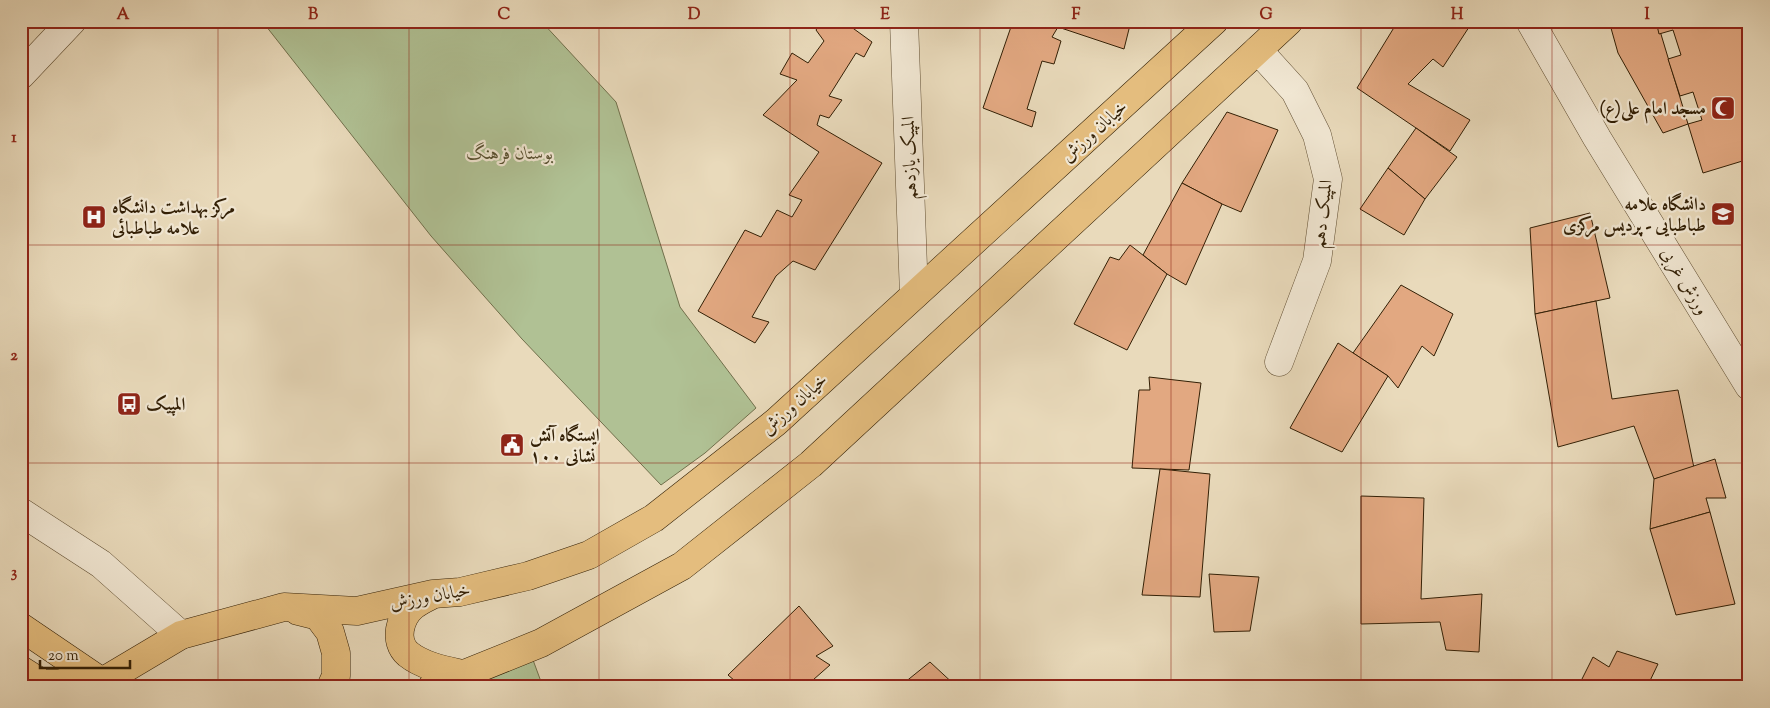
<svg xmlns="http://www.w3.org/2000/svg" width="1770" height="708" font-family="'Sorts Mill Goudy',Amiri,serif">
<rect width="100%" height="100%" fill="#e9dabb"/>
<filter id="stains"><feTurbulence type="fractalNoise" baseFrequency=".004" numOctaves="4"/><feColorMatrix values="0 0 0 0 .2 0 0 0 0 .09 0 0 0 0 .02 0 0 0 .5 -.17"/></filter>
<radialGradient id="worn" r=".72"><stop offset=".6" stop-color="#630" stop-opacity="0"/><stop offset="1" stop-color="#630" stop-opacity=".3"/></radialGradient>
<g fill="#b0c194" stroke="#71704c">
<path d="M262 21H541L616 102 680 307 756 408 705 453 661 485 522 339 431 236Z"/>
<path d="M533 660 543 687H482L473 684Z"/>
</g>
<g fill="#e2a881" stroke="#321f05">
<path d="M822 21H843L872 42 864 57 856 53 829 96 842 100 829 118 820 115 817 125 882 163 815 270 793 261 776 276 752 317 769 322 755 343 698 311 745 230 761 237 777 210 792 217 802 200 789 195 819 152 763 115 797 80 780 74 792 53 808 63 824 41 816 30Z"/>
<path d="M1013 21H1131L1124 49 1058 27 1052 37 1061 41 1054 64 1042 61 1027 109 1036 112 1032 127 983 108Z"/>
<path d="M1398 21H1473L1443 67 1433 59 1408 84 1470 120 1450 151 1357 88Z"/>
<path d="M1609 21H1657L1688 124 1663 133 1618 53Z"/>
<path d="M1656 21H1749V159L1703 173 1688 124 1702 120 1693 92 1680 96 1668 59 1681 55 1673 30 1659 34Z"/>
<path d="M1227 112 1278 130 1241 212 1222 204 1182 183Z"/>
<path d="M1416 128 1457 157 1425 199 1388 168Z"/>
<path d="M1388 168 1425 199 1404 235 1360 209Z"/>
<path d="M1182 183 1222 204 1186 285 1167 274 1143 255Z"/>
<path d="M1590 213 1610 298 1535 314 1530 228Z"/>
<path d="M1130 245 1167 274 1127 350 1074 324 1110 257 1119 260Z"/>
<path d="M1401 285 1453 314 1434 356 1422 346 1398 388 1388 376 1353 353Z"/>
<path d="M1596 301 1612 399 1678 390 1694 468 1654 479 1634 426 1558 447 1535 314Z"/>
<path d="M1338 343 1388 376 1342 452 1290 428Z"/>
<path d="M1149 377 1201 383 1189 470 1132 468 1139 390H1150Z"/>
<path d="M1715 459 1726 498H1706L1710 512 1650 529 1654 479Z"/>
<path d="M1160 469 1210 474 1200 597 1142 595Z"/>
<path d="M1361 496 1424 498 1421 599 1482 594 1479 652 1446 650 1440 622 1361 624Z"/>
<path d="M1710 512 1735 604 1676 615 1650 529Z"/>
<path d="M1209 574 1259 577 1250 631 1214 632Z"/>
<path d="M799 606 833 646 816 656 830 665 805 687H742L728 675Z"/>
<path d="M1617 651 1658 664 1647 687H1578L1593 657 1609 667Z"/>
<path d="M930 662 957 687H899Z"/>
</g>
<g fill="none" stroke-linecap="round" stroke-linejoin="round">
<defs>
<g id="minor">
<path d="M904 21 914 295"/>
<path d="M1530 21 1597 138 1749 386"/>
<path d="M1258 50 1295 91 1317 135 1328 179 1317 261 1279 362"/>
<path d="M21 75 72 21"/>
<path d="M21 512 101 564 181 635"/>
</g>
<g id="major">
<path d="M430 596C424 599 418 602 413 606 400 617 393 641 408 654 423 666 444 670 462 674"/>
<path d="M298 611 318 616 330 632 336 653V676L331 687"/>
<path d="M21 627 102 682"/>
<path d="M21 670 43 684 102 682 181 635 284 607 357 611 433 594 460 592 528 576 589 555 654 518 776 422 1214 21"/>
<path d="M432 687 541 643 682 566 811 464 1289 21"/>
</g>
</defs>
<use href="#minor" stroke="#604e32" stroke-width="29"/>
<use href="#major" stroke="#321f05" stroke-width="29"/>
<use href="#minor" stroke="#f1e7d3" stroke-width="28"/>
<use href="#major" stroke="#e4bd7e" stroke-width="28"/>
</g>
<path fill="none" stroke="#8f2418" stroke-width="1" stroke-opacity="0.55" d="M218 21V687M409 21V687M599 21V687M790 21V687M980 21V687M1171 21V687M1361 21V687M1552 21V687M21 245H1749M21 463H1749"/>
<defs>
<symbol id="mosque-square" viewBox="-11 -11 22 22"><rect x="-9" y="-9" width="18" height="18" rx="4" fill="#8f2418" stroke="#f1e7d3"/><path d="M3.5-4.9A6 6 0 1 0 3.5 4.9A5 5 0 1 1 3.5-4.9Z" fill="#fff"/></symbol>
<symbol id="university-square" viewBox="-11 -11 22 22"><rect x="-9" y="-9" width="18" height="18" rx="4" fill="#8f2418" stroke="#f1e7d3"/><path d="M0-5L7-2L0 1L-7-2ZM-4 1L0 2.5L4 1V4Q0 6-4 4Z" fill="#fff"/></symbol>
<symbol id="hospital-square" viewBox="-11 -11 22 22"><rect x="-9" y="-9" width="18" height="18" rx="4" fill="#8f2418" stroke="#f1e7d3"/><path d="M-5-5h3v3.5h4V-5h3V5h-3V1.5h-4V5h-3Z" fill="#fff"/></symbol>
<symbol id="bus-square" viewBox="-11 -11 22 22"><rect x="-9" y="-9" width="18" height="18" rx="4" fill="#8f2418" stroke="#f1e7d3"/><path d="M-5-6H5V4H4V6H2V4H-2V6H-4V4H-5ZM-3.5-4V0h7V-4ZM-3.5 1.2v1.5H-2V1.2ZM2 1.2v1.5H3.5V1.2Z" fill="#fff"/></symbol>
<symbol id="civic-square" viewBox="-11 -11 22 22"><rect x="-9" y="-9" width="18" height="18" rx="4" fill="#8f2418" stroke="#f1e7d3"/><path d="M-.6-6.5H3V-4.5H.6V-3L4-1V1h2V6H-6V1h2V-1L-.6-3ZM-1.2 2.5V6h2.4V2.5Z" fill="#fff"/></symbol>
</defs>
<g fill-rule="evenodd">
<use href="#mosque-square" x="1709" y="94" width="28" height="28"/>
<use href="#university-square" x="1709" y="200" width="28" height="28"/>
<use href="#hospital-square" x="80" y="203" width="28" height="28"/>
<use href="#bus-square" x="115" y="390" width="28" height="28"/>
<use href="#civic-square" x="498" y="431" width="28" height="28"/>
</g>
<g text-anchor="middle" stroke-width="4.5" stroke-linejoin="round" paint-order="stroke">
<g font-size="18" font-weight="bold" fill="#321f05" stroke="#f1e7d3" text-anchor="start">
<text x="1706" y="114" text-anchor="end">مسجد امام علی(ع)</text>
<text x="1706" y="210" text-anchor="end">دانشگاه علامه<tspan x="1706" dy="21">طباطبایی - پردیس مرکزی</tspan></text>
<text x="112" y="213">مرکز بهداشت دانشگاه<tspan x="112" dy="21">علامه طباطبائی</tspan></text>
<text x="146" y="410">المپیک</text>
<text x="530" y="441">ایستگاه آتش<tspan x="530" dy="21">نشانی ۱۰۰</tspan></text>
</g>
<g font-size="18" fill="#321f05" stroke="#f1e7d3">
<text transform="translate(1094 131) rotate(-42)" y="6">خیابان ورزش</text>
<text transform="translate(909 158) rotate(-92)" y="6">المپیک یازدهم</text>
<text transform="translate(1322 214) rotate(-84)" y="6">المپیک دهم</text>
<text transform="translate(1685 281) rotate(59)" y="6">ورزش غربی</text>
<text transform="translate(794 404) rotate(-42)" y="6">خیابان ورزش</text>
<text transform="translate(430 596) rotate(-10)" y="6">خیابان ورزش</text>
</g>
<g font-size="18" font-style="italic" fill="#585030" stroke="#f1e7d3">
<text x="510" y="159">بوستان فرهنگ</text>
</g>
</g>
<rect width="1770" height="708" fill="none" stroke="#e9dabb" stroke-width="55"/>
<path d="M40 660v8h90v-8" fill="none" stroke="#321f05" stroke-width="2.5"/>
<text x="48" y="660" font-size="15" fill="#321f05" stroke="#f1e7d3" stroke-width="4" paint-order="stroke">20 m</text>
<rect x="28" y="28" width="1714" height="652" fill="none" stroke="#8f2418" stroke-width="2"/>
<g font-size="16" text-anchor="middle" font-weight="bold" fill="#8f2418">
<text x="123" y="19">A</text>
<text x="313" y="19">B</text>
<text x="504" y="19">C</text>
<text x="694" y="19">D</text>
<text x="885" y="19">E</text>
<text x="1076" y="19">F</text>
<text x="1266" y="19">G</text>
<text x="1457" y="19">H</text>
<text x="1647" y="19">I</text>
<text x="14" y="142">1</text>
<text x="14" y="360">2</text>
<text x="14" y="577">3</text>
</g>
<rect width="100%" height="100%" filter="url(#stains)"/>
<rect width="100%" height="100%" fill="url(#worn)"/>
</svg>
